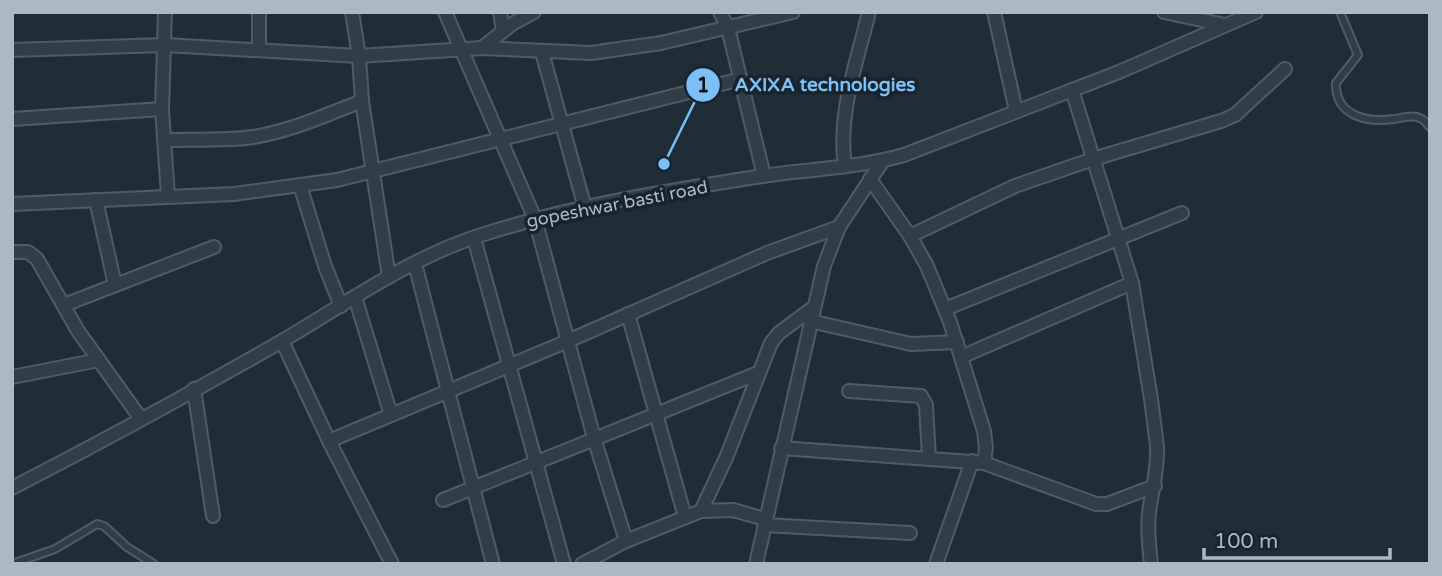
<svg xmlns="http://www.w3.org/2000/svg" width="1442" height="576" font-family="'Varela Round',sans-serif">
<rect width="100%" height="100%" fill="#1f2d36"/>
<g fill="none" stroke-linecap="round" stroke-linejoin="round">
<defs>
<g id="service">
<path d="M1340 12 1358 55 1336 83C1335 116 1367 123 1394 119 1403 118 1413 114 1422 119 1424 120 1428 125 1430 127"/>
<path d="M12 564 55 549 97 524 104 526 127 547 154 564"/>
</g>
<g id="minor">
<path d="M165 12 162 109 168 196"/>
<path d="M352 12 359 56 362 101 389 277"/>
<path d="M445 12 535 219 594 438 626 541"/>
<path d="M500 12 503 31"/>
<path d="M720 12 728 28 764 176"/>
<path d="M994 12 1016 111"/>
<path d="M1164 12 1225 25"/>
<path d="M482 48 512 24 534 12"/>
<path d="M12 50 165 45 359 56 482 48 591 53 661 43 793 12"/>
<path d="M259 50V12"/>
<path d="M542 52 585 208"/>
<path d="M1072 90 1132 283 1151 399 1157 446C1158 472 1152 489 1149 513 1147 530 1149 547 1151 564"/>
<path d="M12 119 162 109"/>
<path d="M164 140C193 139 224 141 253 137 291 131 326 115 362 101"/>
<path d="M845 166C837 115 857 62 869 12"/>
<path d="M870 179 910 236 927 266 950 322 984 431 986 448 984 463"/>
<path d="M300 185 325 266 341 306"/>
<path d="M96 200 115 285"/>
<path d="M12 204 234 194 337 180 741 79"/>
<path d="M910 236 1015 186 1093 159 1221 121 1235 115 1285 69"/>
<path d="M474 238 564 564"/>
<path d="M12 252H28L37 259 78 331 141 419"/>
<path d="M415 264 493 564"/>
<path d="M355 297 391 415"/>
<path d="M64 305 214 247"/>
<path d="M945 309 1182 213"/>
<path d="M628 314 685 517"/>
<path d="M810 321 911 344 957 342"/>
<path d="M282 341 329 441 392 564"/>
<path d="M961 357 1132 283"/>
<path d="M12 377 99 360"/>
<path d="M194 389 213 516"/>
<path d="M849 391 921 396 926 405 929 458"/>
<path d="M329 441 568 341 767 253 839 227"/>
<path d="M781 448 984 463 1096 504H1107L1155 486"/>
<path d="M12 488C103 441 193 392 282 341 345 304 408 259 478 236 570 206 667 191 763 176 810 169 858 168 904 155L1119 72 1256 12"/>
<path d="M443 500 758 373"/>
<path d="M701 511 726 458 771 343 779 333 814 307"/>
<path d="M764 525 910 533"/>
<path d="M582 564 626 541 701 511 733 510 765 519"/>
<path d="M756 564 824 266 839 227 882 162"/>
<path d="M936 564 972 461"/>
</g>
</defs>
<use href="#service" stroke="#505c65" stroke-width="10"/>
<use href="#minor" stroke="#505c65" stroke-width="16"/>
<use href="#service" stroke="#323e47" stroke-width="6"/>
<use href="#minor" stroke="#323e47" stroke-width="12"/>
</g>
<g text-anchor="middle" stroke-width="7" stroke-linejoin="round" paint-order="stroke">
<g font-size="18" fill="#acb9c4" stroke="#18232b">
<text transform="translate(617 204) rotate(-11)" y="6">gopeshwar basti road</text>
</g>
</g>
<path fill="none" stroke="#7dc0f9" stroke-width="2.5" d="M664 164L703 85"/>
<g fill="#7dc0f9" stroke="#18232b" stroke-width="2.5">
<circle cx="664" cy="164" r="7"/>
<circle cx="703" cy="85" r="18"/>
</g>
<g font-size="21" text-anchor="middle" font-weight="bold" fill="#111">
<text x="703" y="92">1</text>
</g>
<g font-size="19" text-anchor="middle" font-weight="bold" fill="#7dc0f9" stroke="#18232b" stroke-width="7" stroke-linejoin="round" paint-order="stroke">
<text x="825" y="91">AXIXA technologies</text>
</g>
<rect width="1442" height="576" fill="none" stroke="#acb9c4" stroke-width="28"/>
<path d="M1204 548v10h186v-10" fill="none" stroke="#acb9c4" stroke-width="3.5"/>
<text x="1214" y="548" font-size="21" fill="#acb9c4" stroke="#18232b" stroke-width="5" paint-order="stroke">100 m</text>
</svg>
